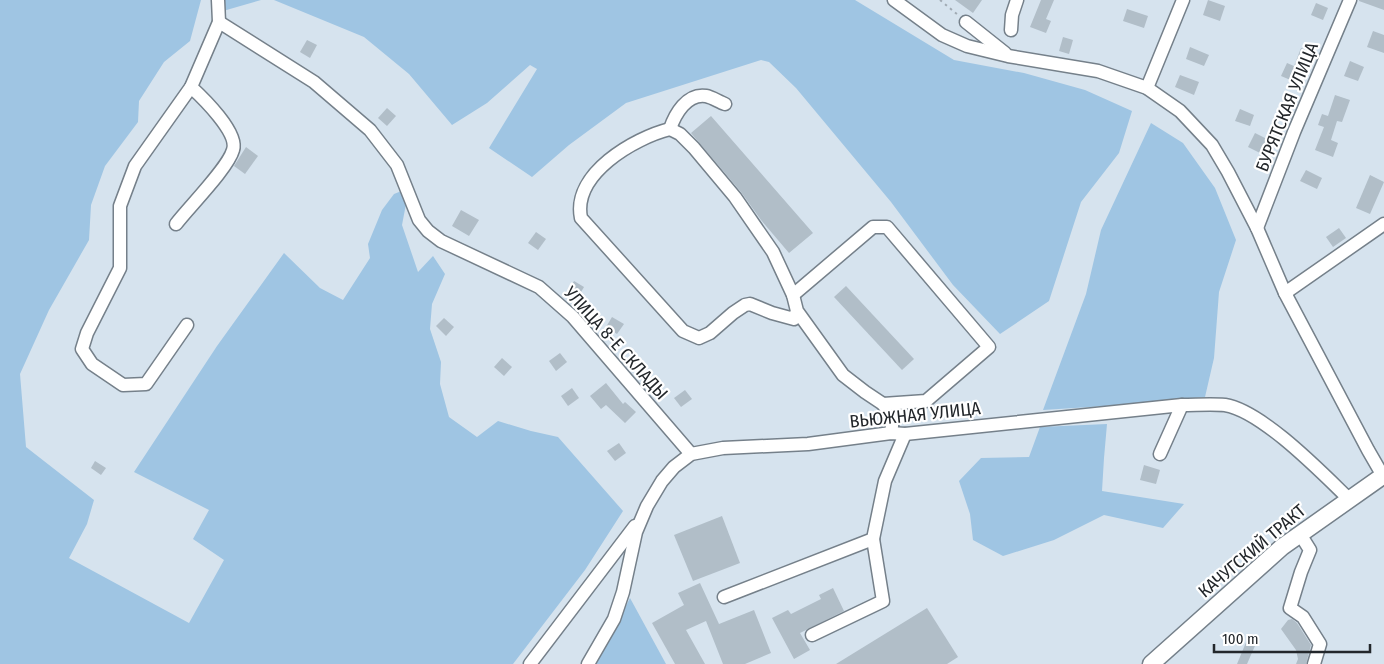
<svg xmlns="http://www.w3.org/2000/svg" width="1384" height="664" font-family="'Fira Sans Condensed',sans-serif">
<rect width="100%" height="100%" fill="#d6e3ee"/>
<g fill="#9fc5e3">
<path d="M0 0H201L190 41 164 62 139 101 138 122 105 166 91 205 89 240 49 310 20 374 26 447 94 500 87 524 69 558 189 623 224 560 193 539 209 510 134 472 217 346 284 253 320 288 343 300 370 258 368 244 382 210 394 194 404 190 406 204 402 225 418 272 433 256 445 274 432 304 430 329 441 362 440 384 449 417 477 437 498 421 531 431 558 437 623 511 585 570 513 664H0Z"/>
<path d="M224 0H261L223 11Z"/>
<path d="M274 0H855L954 60 1024 73 1085 90 1132 111 1119 153 1081 202 1049 301 1000 334 953 285 891 202 796 88 769 62 761 60 626 103 569 145 532 177 489 148 537 69 530 65 487 103 452 125 409 74 364 37Z"/>
<path d="M1151 123 1183 143 1215 188 1236 240 1219 292 1214 358 1205 397 1121 405 1043 410 1086 294 1101 230Z"/>
<path d="M1107 424 1104 458 1102 491 1184 504 1163 528 1104 515 1054 540 1003 556 973 540 970 514 959 481 981 458 1029 457 1040 427Z"/>
<path d="M630 598 666 664H596Z"/>
</g>
<g fill="#b1bec8">
<path d="M955 0H982L973 13Z"/>
<path d="M1041 0H1054L1046 19 1051 21 1046 33 1030 27Z"/>
<path d="M1208 0 1225 6 1220 21 1203 15Z"/>
<path d="M1359 0H1384V10L1359 1Z"/>
<path d="M1316 3 1328 8 1323 20 1311 15Z"/>
<path d="M1127 9 1148 16 1144 28 1123 21Z"/>
<path d="M1373 31 1384 35V53L1367 47Z"/>
<path d="M1063 37 1073 40 1069 54 1059 51Z"/>
<path d="M307 40 317 45 310 58 300 52Z"/>
<path d="M1190 47 1209 55 1204 66 1186 59Z"/>
<path d="M1301 48 1313 53 1300 84 1281 76 1287 63 1294 66Z"/>
<path d="M1350 61 1364 67 1358 81 1344 76Z"/>
<path d="M1180 75 1199 82 1194 95 1175 87Z"/>
<path d="M1335 95 1350 100 1342 122 1337 121 1331 140 1338 143 1333 157 1315 150 1324 127 1318 125 1322 114 1328 116Z"/>
<path d="M387 108 396 116 387 126 378 118Z"/>
<path d="M1240 109 1254 115 1250 126 1235 121Z"/>
<path d="M711 116 813 233 789 253 761 220 741 192 691 133Z"/>
<path d="M1255 133 1271 141 1264 155 1248 147Z"/>
<path d="M246 147 258 156 245 174 234 166Z"/>
<path d="M1306 170 1322 178 1317 189 1300 181Z"/>
<path d="M1370 175 1384 182 1370 214 1356 208Z"/>
<path d="M461 210 479 220 469 236 452 226Z"/>
<path d="M1339 228 1346 238 1333 247 1326 237Z"/>
<path d="M536 232 546 239 538 250 528 243Z"/>
<path d="M574 281 584 287 577 299 567 292Z"/>
<path d="M846 286 914 359 902 370 834 297Z"/>
<path d="M612 317 624 324 617 334 606 327Z"/>
<path d="M444 318 454 327 446 336 436 326Z"/>
<path d="M560 353 567 362 556 371 549 361Z"/>
<path d="M502 358 512 367 504 376 494 367Z"/>
<path d="M606 383 623 404 625 402 636 412 625 423 606 405 601 409 590 396Z"/>
<path d="M572 388 579 398 568 406 561 396Z"/>
<path d="M685 390 692 399 681 407 674 398Z"/>
<path d="M619 443 626 453 615 461 607 451Z"/>
<path d="M95 461 106 468 101 475 91 468Z"/>
<path d="M1144 465 1160 470 1156 484 1140 480Z"/>
<path d="M722 516 740 563 693 581 674 535Z"/>
<path d="M700 583 719 624 754 610 771 653 745 664H723L706 621 686 630 705 664H675L652 623 684 605 678 593Z"/>
<path d="M833 588 844 611 800 633 810 650 794 659 772 618 788 610 791 614 821 599 819 595Z"/>
<path d="M927 608 958 657 947 664H836Z"/>
<path d="M1292 619 1297 623 1311 645 1306 664H1296L1298 659 1296 650 1281 629 1288 620Z"/>
<path d="M1249 635 1258 639 1247 664H1237Z"/>
</g>
<g fill="none" stroke-linecap="round" stroke-linejoin="round">
<defs>
<g id="minor">
<path d="M894 0 942 35 967 46 1008 56 1098 71 1147 88 1180 111 1212 145 1228 172 1257 228 1285 293 1368 450 1383 476"/>
<path d="M219 22 314 82 370 130 397 165 419 220 428 231 441 241 539 287 573 317 691 454"/>
<path d="M966 22 1005 53"/>
<path d="M1011 30 1012 15 1017 0"/>
<path d="M1147 88 1183 0"/>
<path d="M670 129C675 114 687 93 706 96 712 97 719 102 725 104"/>
<path d="M176 224C189 207 228 168 233 150 239 133 203 98 191 87"/>
<path d="M1257 228 1294 132 1350 0"/>
<path d="M1285 293 1384 224"/>
<path d="M793 295 873 227H887L989 347 926 401 883 404 893 419 891 433"/>
<path d="M797 311 794 319 772 313 750 304 745 305 733 313 710 333 699 338 683 331 581 218C572 174 634 138 670 129L680 134 694 148 735 197 773 252 793 295 797 311 843 375 865 392 883 404"/>
<path d="M187 325 146 384 123 385 92 364 82 349 87 333 120 268V206L135 166 191 87 219 22 218 0"/>
<path d="M1160 454 1182 405"/>
<path d="M1300 534 1310 550 1301 572 1290 608 1303 617 1320 644 1314 664"/>
<path d="M724 597 873 539 885 481 905 434"/>
<path d="M812 635 883 601 873 539"/>
<path d="M530 664 635 526"/>
<path d="M588 664 614 619 623 592 636 532 647 506 662 481 674 467 691 454 723 448 808 444 891 433 905 434 1182 405C1196 405 1211 404 1225 405 1262 411 1321 472 1349 499"/>
</g>
<path id="major" d="M1151 664 1282 547 1384 475"/>
</defs>
<use href="#minor" stroke="#75808a" stroke-width="15"/>
<use href="#major" stroke="#75808a" stroke-width="19"/>
<path stroke="#a0aab3" stroke-width="2" stroke-dasharray="2.5 4" stroke-linecap="butt" d="M940 0 958 15"/>
<use href="#minor" stroke="#fff" stroke-width="12"/>
<use href="#major" stroke="#fff" stroke-width="16"/>
</g>
<g text-anchor="middle" stroke-width="4.5" stroke-linejoin="round" paint-order="stroke">
<g font-size="18" fill="#23272b" stroke="#fff">
<text transform="translate(1287 107) rotate(-68)" y="6">БУРЯТСКАЯ УЛИЦА</text>
<text transform="translate(616 343) rotate(48)" y="6">УЛИЦА 8-Е СКЛАДЫ</text>
<text transform="translate(915 415) rotate(-6)" y="6">ВЬЮЖНАЯ УЛИЦА</text>
<text transform="translate(1252 551) rotate(-40)" y="6">КАЧУГСКИЙ ТРАКТ</text>
</g>
</g>
<path d="M1214 644v8h156v-8" fill="none" stroke="#23272b" stroke-width="2.5"/>
<text x="1222" y="644" font-size="15" fill="#23272b" stroke="#ffffff" stroke-width="4" paint-order="stroke">100 m</text>
</svg>
